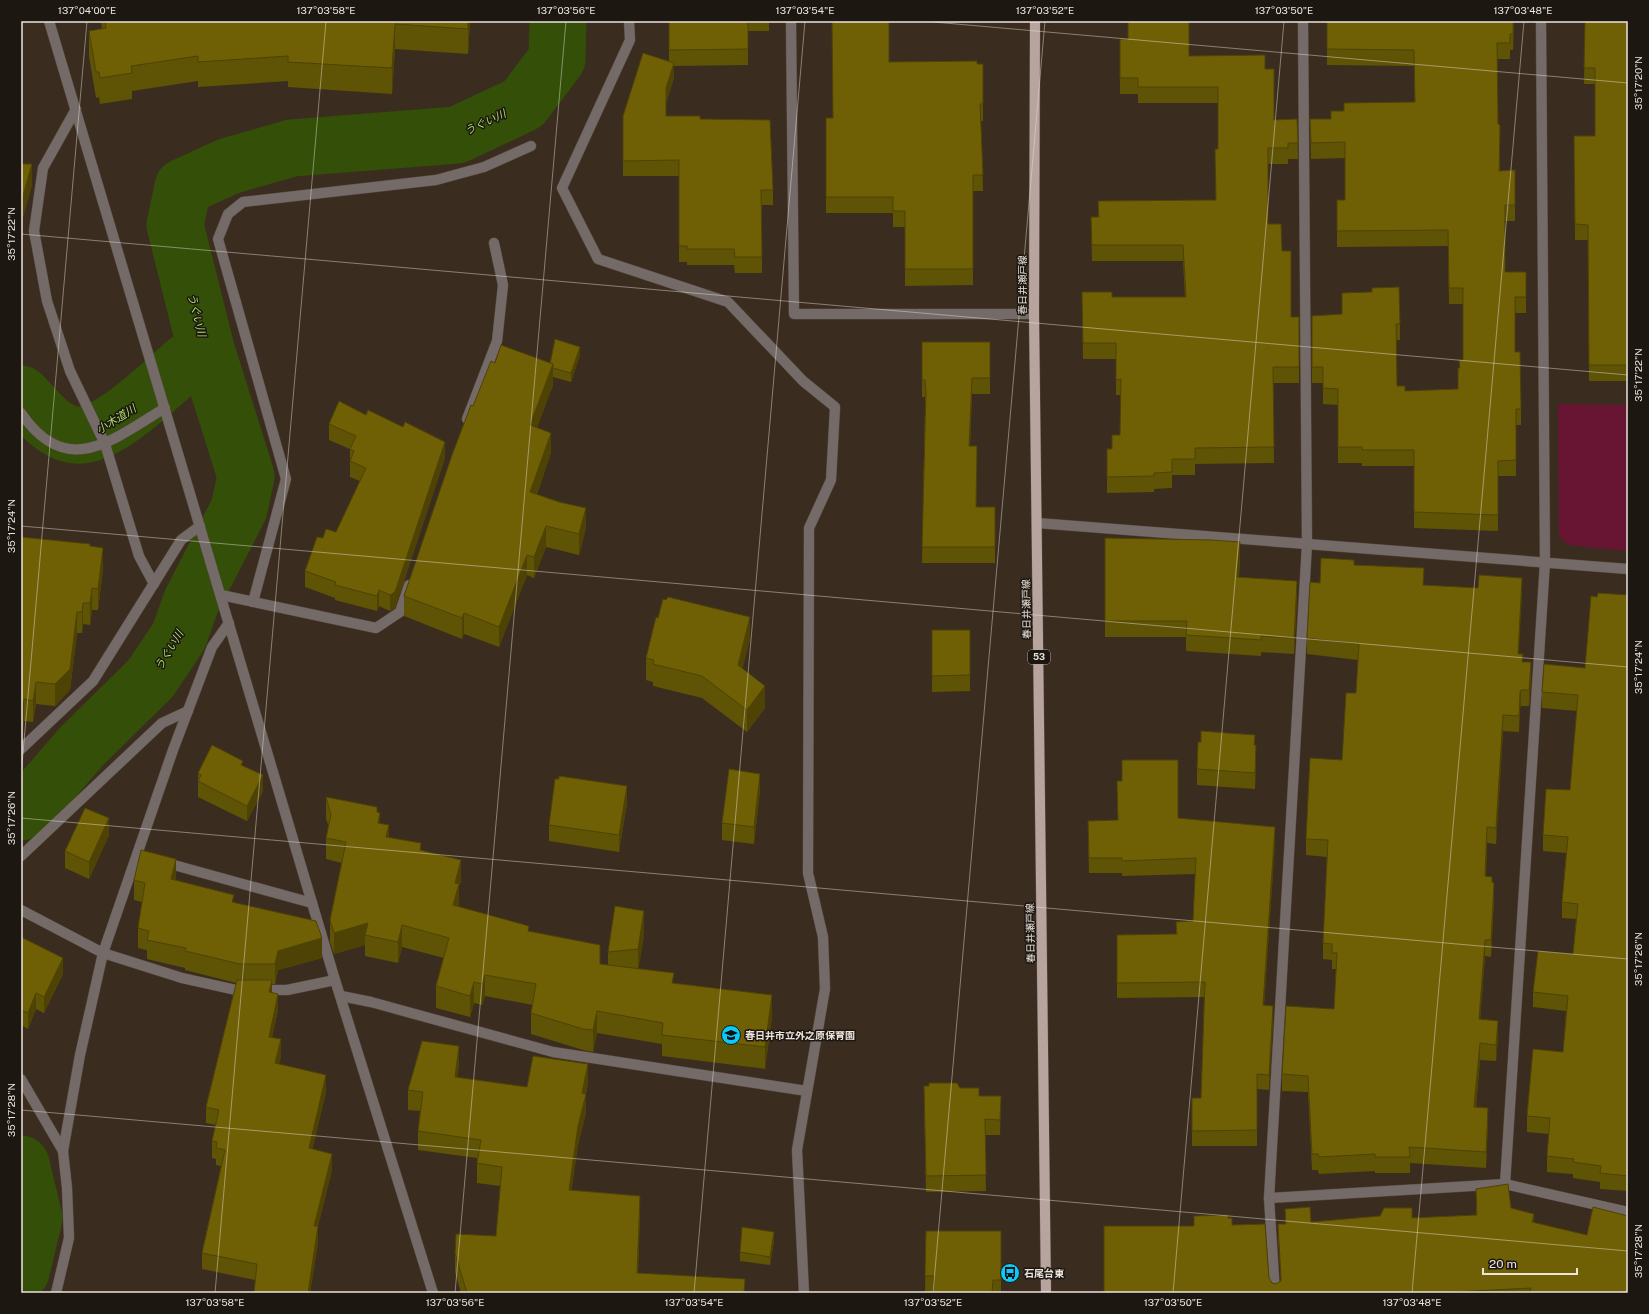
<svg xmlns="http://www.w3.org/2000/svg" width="1649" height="1314" font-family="'Public Sans','Noto Sans JP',sans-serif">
<rect width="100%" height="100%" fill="#3a2d20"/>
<path fill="#681433" d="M1558 404 1628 405V551L1568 545 1559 536Z"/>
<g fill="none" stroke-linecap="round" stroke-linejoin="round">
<g stroke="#344f07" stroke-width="57">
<path d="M21 394C36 409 49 428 70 434 103 445 163 381 188 361 194 357 200 353 206 349"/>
<path d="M21 812 42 792 82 746 151 678 179 636 191 602 239 509 246 476 206 349 175 225 183 187 229 166 292 148 457 135 523 104 557 59 558 21"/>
<path d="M21 1164 34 1218 21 1272"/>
</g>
<defs>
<g id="minor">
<path d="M629 21 630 40 562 188 598 259 728 302 803 381 835 407 831 480 809 528 808 873 823 937 825 989 797 1150 804 1293"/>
<path d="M791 21 794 314H1034"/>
<path d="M76 109 43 168 34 231 47 301 70 371 105 444 139 556 154 584"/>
<path d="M21 413C67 480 112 440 165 408"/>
<path d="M467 419 497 341 503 285 494 243"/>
<path d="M221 595 376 628 400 612 409 585"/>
<path d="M253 602 286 479 218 239 228 214 243 202 436 180 484 167 531 146"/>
<path d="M21 749 93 681 181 540 200 526"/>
<path d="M21 856 162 723 188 711"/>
<path d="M163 862 312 903"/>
<path d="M21 910 103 953 182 978 236 990H287L335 980"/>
<path d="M341 996 371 1002 553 1052 807 1091"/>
<path d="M21 1079 63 1151"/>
<path d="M1505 1184 1545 562 1541 21"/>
<path d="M1269 1198 1505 1184 1628 1212"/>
<path d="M56 1293 69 1238 67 1188 63 1151 80 1055 103 953 173 750 212 647 229 623"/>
<path d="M1275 1293 1269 1198 1307 544 1303 21"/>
</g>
<g id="tertiary">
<path d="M49 21 335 980 433 1293"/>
<path d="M1037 523 1628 569"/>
</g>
<path id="primary" d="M1035 21 1034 314 1046 1293"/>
</defs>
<use href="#minor" stroke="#574a3e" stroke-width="11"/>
<use href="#tertiary" stroke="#574a3e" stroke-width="11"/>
<use href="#primary" stroke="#574a3e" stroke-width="11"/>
<use href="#minor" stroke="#746a68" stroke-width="10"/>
<use href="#tertiary" stroke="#746a68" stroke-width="10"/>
<use href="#primary" stroke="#b7a49f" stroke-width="10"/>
</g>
<g fill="#5f5305">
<path d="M101 21H470L468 54 395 49 392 94 288 87V81L198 87V81L132 91V99L100 104 99 97 96 98 89 56V31L102 29Z"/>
<path d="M669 21H769V31H748V65L674 66V78L666 103V116L700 119 773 190V205H762V273H735L734 265H687V262H679V176H623V116L669 61Z"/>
<path d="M1128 21H1265V22H1189V56L1265 69 1274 120 1297 119 1298 159H1288V164H1268V224L1282 251 1291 317H1299V383H1273L1274 463 1195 464V475H1172V488L1154 489V492L1107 493V449H1112L1120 435 1121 395H1116V359H1083L1082 292 1112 297H1185L1183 261H1092L1091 217H1098V201L1216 200 1215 149H1218V103H1138V94H1120V39H1128Z"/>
<path d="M1327 21H1514L1513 50H1510V59H1497L1498 124 1500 125V171L1515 170V221H1505V272L1526 297V313H1515V352L1521 409V425H1516V476H1498V531L1414 528V466H1362V463H1338V405L1323 404V383H1312V316L1400 324V340H1396L1397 386 1405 391 1458 389 1459 368 1463 360V304H1449L1448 246 1337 247V200H1345V158L1311 159 1310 119H1331L1344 111 1415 102 1414 66 1327 65Z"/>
<path d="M1585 21H1628V381H1589L1588 240H1575L1574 136H1595V84H1584Z"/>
<path d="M889 62 983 64V121H981L983 191H973V285L905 286V227H893V213H826V118H833Z"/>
<path d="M21 164 32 185 22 220H21Z"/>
<path d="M922 342H990V394H972L970 446 977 463 976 507H995V563H922L925 404V397H922Z"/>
<path d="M580 355 571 382 553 377V385L537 427 551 453 537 494 586 528 579 555 546 547 534 578 527 575 499 647 464 634 462 639 404 616V596L473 406 495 363 550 364Z"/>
<path d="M329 424 445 458 395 608 390 611 379 606 377 611 335 600V598L305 587V571L323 538 336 532 360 481 350 477V449L329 440Z"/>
<path d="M21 537 90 546 103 569 98 610H92L90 625 83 624 82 633H77L70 690 55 706 36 704 33 722 24 721 22 733H21Z"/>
<path d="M1105 538 1240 558 1239 577 1297 597 1294 654 1261 652V656L1186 651V637H1105Z"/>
<path d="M1354 565 1424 585 1522 594 1518 654 1531 679 1529 706H1521L1520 708 1519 732 1503 731 1496 844 1487 843 1486 876 1492 882 1494 899 1491 957 1485 956 1480 1019 1498 1037 1496 1061 1480 1060 1476 1108 1488 1124 1486 1168 1410 1163V1173H1375V1171L1319 1174 1318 1170H1312L1308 1092 1282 1091V1074L1334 1009 1336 969H1332V960L1323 959V943L1327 857 1306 855V839L1342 760 1356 693 1358 660 1307 654V638L1320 583Z"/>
<path d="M1628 595V1191L1600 1189V1182L1573 1178V1174L1547 1172V1156L1549 1134 1527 1132V1116L1563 1052 1566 1011 1533 1007V992L1573 954 1576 919 1562 918V902L1566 853 1543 851V835L1570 790 1577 711 1542 708V692L1585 668 1597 597Z"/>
<path d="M932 630H970V691L932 692Z"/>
<path d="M750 639 742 669 765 708 747 732 702 698 653 686V682L646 680V658Z"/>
<path d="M1255 745 1256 761 1255 789 1197 785V769Z"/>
<path d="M243 766 263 791 247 821 198 797V773Z"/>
<path d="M1117 781 1178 818 1275 842 1264 1005 1273 1021 1269 1090 1257 1089V1146H1192V1098H1201L1204 997 1117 998V935L1176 934V922L1193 921 1195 874 1122 876V873H1089L1088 836 1118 820Z"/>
<path d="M760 791 754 844 722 840V823Z"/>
<path d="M326 797 377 812 380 824 389 837 421 850 461 881 459 886V907L529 931 600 964 608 965V952L644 935 638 969 674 983 772 1017 765 1069 662 1056V1044L597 1033 593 1052 583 1050 531 1034V1013L533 1005 485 996 482 1005 474 1003 470 1017 436 1008V986L444 958 402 947 398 963 365 956V945L334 954 330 942V920L342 863 326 859V838L329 827 326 819Z"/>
<path d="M627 803 619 852 549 841V825Z"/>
<path d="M109 835 89 879 65 868V851Z"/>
<path d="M176 878 175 880 234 903 322 958 278 970 275 984H272V992L278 1010 272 1037 281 1056 279 1064 326 1092 312 1149 332 1170 318 1226V1243L310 1293H254L255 1280 202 1269V1253L221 1166 216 1165V1159L212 1158V1141L216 1125 206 1123V1107L236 983 185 970V968L147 959V950L138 948V928L142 902 134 900V880Z"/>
<path d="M21 937 63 974 44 1013 36 1009 28 1029 21 1025Z"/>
<path d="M459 1065 457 1077 527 1087 588 1083 586 1094V1113L578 1145 571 1191 640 1215 638 1273 745 1293H461L455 1272V1253L496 1236 500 1186 477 1183V1158L418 1150V1131L420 1111 408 1110V1090Z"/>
<path d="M960 1088 979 1096H1001L1000 1135H985L986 1191 926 1192 924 1102Z"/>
<path d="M1476 1189 1511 1208 1534 1222 1628 1293H1104L1194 1226 1228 1218 1232 1225 1272 1283 1276 1284 1281 1280 1278 1239V1224H1285V1209L1311 1222 1476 1215Z"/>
<path d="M926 1231H1001V1293H933V1292H925Z"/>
<path d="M774 1241 770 1265 740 1261V1252Z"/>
</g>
<g fill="#4e4304">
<path d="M468 21H470L468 54Z"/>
<path d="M395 24V49L392 94V68Z"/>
<path d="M674 63V78L666 103V88Z"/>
<path d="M32 164V185L22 220V199Z"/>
<path d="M580 347V355L571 382V373Z"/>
<path d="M553 364V385L530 446V425Z"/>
<path d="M972 378V394L969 462V446Z"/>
<path d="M551 433V453L530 512V492Z"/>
<path d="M445 442V458L395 608 390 611V595Z"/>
<path d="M586 508V528L579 555V534Z"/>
<path d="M546 526V547L534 578V557Z"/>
<path d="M1240 542V558L1237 593V577Z"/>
<path d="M103 548V569L98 610V589Z"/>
<path d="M527 555V575L499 647V627Z"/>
<path d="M1522 578V594L1518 670V654Z"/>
<path d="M1297 581V597L1294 654V638Z"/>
<path d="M92 588V610L90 625V603Z"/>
<path d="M379 590V606L377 611V596Z"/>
<path d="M83 603V624L82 633V612Z"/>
<path d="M77 612V633L70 690 55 706V684Z"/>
<path d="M464 613V634L462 639V618Z"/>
<path d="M750 617V639L738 688V665Z"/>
<path d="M1531 662V679L1529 706V690Z"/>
<path d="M36 682V704L33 722V701Z"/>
<path d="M765 686V708L747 732V710Z"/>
<path d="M1521 690V706L1520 708 1519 732 1520 692Z"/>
<path d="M24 699V721L22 733V711Z"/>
<path d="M1503 715V731L1496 844V828Z"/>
<path d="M1256 745V761L1255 789V773Z"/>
<path d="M760 774V791L754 844V827Z"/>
<path d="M263 775V791L247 821V806Z"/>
<path d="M627 786V803L619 852V835Z"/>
<path d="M380 813V834L378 823Z"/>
<path d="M109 818V835L89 879V862Z"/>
<path d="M389 825V846L386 837Z"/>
<path d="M1275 827V842L1263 1020V1005Z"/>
<path d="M1487 827V843L1485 893V876Z"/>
<path d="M176 859V878L171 899V879Z"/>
<path d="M461 860V881L459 886V905L453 927V905L455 883Z"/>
<path d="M1494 883V899L1491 957V940Z"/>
<path d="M644 911V935L638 973V949Z"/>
<path d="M368 923 365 935V945L334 954V933Z"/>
<path d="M402 925V947L398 963V942Z"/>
<path d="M322 938V958L278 970 275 984V964L278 951Z"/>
<path d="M1485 940V956L1479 1035V1019Z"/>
<path d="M63 958V974L44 1013V997Z"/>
<path d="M485 975V996L482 1005V984Z"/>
<path d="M272 980V996L269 992Z"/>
<path d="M474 982V1003L470 1017V996Z"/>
<path d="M36 993V1009L28 1029V1013Z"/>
<path d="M278 994V1010L269 1053V1037Z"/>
<path d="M772 995V1017L765 1069V1047Z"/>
<path d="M1273 1006V1021L1269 1090V1075Z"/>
<path d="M597 1011V1033L593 1052V1030Z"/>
<path d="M1498 1021V1037L1496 1061V1045Z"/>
<path d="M281 1039V1056L275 1079V1063Z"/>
<path d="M1480 1043V1060L1474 1124V1107Z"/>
<path d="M459 1046V1065L455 1096V1077Z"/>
<path d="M588 1064V1083L585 1096 586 1094V1113L578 1145 569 1210V1190L582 1093Z"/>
<path d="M326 1075V1092L309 1165V1148Z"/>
<path d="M1488 1108V1124L1486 1168V1152Z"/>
<path d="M332 1154V1170L314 1242V1226Z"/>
<path d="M640 1196V1215L637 1292V1273Z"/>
<path d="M1534 1214V1229L1532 1222Z"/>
<path d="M318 1226V1243L310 1293H308Z"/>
<path d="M774 1232V1241L770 1265V1257Z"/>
</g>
<g fill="#6f6006" stroke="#4e4304">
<path d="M105 21H468V29L395 24 392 68 288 62V56L198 62V56L131 66 132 73 100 78 99 72H96L89 31 106 28Z"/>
<path d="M669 21H748V49L669 50Z"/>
<path d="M832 21H889V62L977 61V64H983V104H980L983 175H973V269H905V211H893V197H826V118H833Z"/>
<path d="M1128 21H1189V56L1265 55V69H1274V120L1297 119 1298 143H1288V148H1268V224H1281L1282 251H1291V317H1299V367H1273L1274 447 1195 448V459H1172V472L1154 473V476L1107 477V449H1112V435H1120L1121 379 1116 380V343H1083L1082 292H1112V297H1186L1183 245H1092L1091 217H1099L1098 201 1216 200 1215 149H1218V87H1138V78H1120V39H1128Z"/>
<path d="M1327 21H1513V34H1510V43H1497L1498 124 1500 125 1499 171 1515 170V205H1505V272H1526V297H1515V352H1520L1521 409H1516V460L1498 461V515L1414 512V450H1362V447H1338V389L1323 388V367H1312V316L1342 314V293L1372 292V288L1399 287 1400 324H1396L1397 386H1405V391L1458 389V368H1460L1459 360H1463V288H1449L1448 230 1337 231V200H1345V142L1311 143 1310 119H1331V111H1344V103L1415 102 1414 50 1327 49Z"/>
<path d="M1585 21H1628V365H1589L1588 225 1575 224 1574 136H1595V68H1584Z"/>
<path d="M643 53 674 63 666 88V116H700V119L770 120 773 190H761L762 257H735L734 249H687V246H679V160L623 161V116Z"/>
<path d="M21 164H32L22 199H21Z"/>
<path d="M555 339 580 347 571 373 553 368V364H550Z"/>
<path d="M922 342H990V378H972L969 446H977L976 507H995V547H922L926 392 925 380H922Z"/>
<path d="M501 345 553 364 530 425 551 433 530 492 559 502 586 508 579 534 546 526 534 557 527 555 499 627 464 613 462 618 404 596 452 455 471 405 473 406 491 361 495 363Z"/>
<path d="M339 401 366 415 368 410 403 427 405 422 445 442 395 592 390 595 379 590 377 596 335 585 336 582 305 571 317 537 323 538 326 529 336 532 366 468 350 461 354 451 350 449 356 436 329 424Z"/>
<path d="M21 537 90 544V546L103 548 98 589 92 588 90 603H83L82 612H77L70 669 55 684 36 682 33 701 24 699 22 711H21Z"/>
<path d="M1105 538 1211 540 1240 542 1237 577 1297 581 1294 638 1261 636V640L1186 635 1187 621H1105Z"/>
<path d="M1321 558 1354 560V565L1424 568 1423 585 1478 588 1479 575 1522 578 1518 654H1523L1522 662H1531L1529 690H1521L1520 692 1519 716 1503 715 1496 828 1487 827 1485 876 1492 877V882L1494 883 1491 940H1485L1479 1019 1498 1021 1496 1045 1480 1043 1474 1107 1488 1108 1486 1152 1409 1147 1410 1157H1375V1154L1319 1157 1318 1154H1312L1308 1076 1282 1074 1286 1006 1334 1009 1337 953H1332V944L1323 943 1328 840 1306 839 1310 758 1342 760 1346 693H1356L1359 644 1307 638 1310 582 1320 583Z"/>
<path d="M1598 593 1628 595V1176L1600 1173 1601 1166 1573 1162 1574 1159 1547 1156 1550 1118 1527 1116 1533 1049 1563 1052 1568 996 1533 992 1538 951 1573 954 1578 904 1562 902 1568 837 1543 835 1546 789 1570 790 1578 695 1542 692 1544 664 1585 668 1591 596 1597 597Z"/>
<path d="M668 597 750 617 738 665 765 686 747 710 702 676 653 664 654 660 646 658 656 617 658 618 663 599 666 600Z"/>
<path d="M932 630H970V675L932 676Z"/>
<path d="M1201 731 1255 735 1254 745H1256L1255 773 1197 769 1198 742H1201Z"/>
<path d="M212 745 243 761 241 765 263 775 247 806 198 781 201 775 198 773Z"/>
<path d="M1122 760H1178V818L1275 827 1263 1005 1273 1006 1269 1075 1257 1074V1130L1192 1131V1098H1201L1205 982 1117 983V935L1177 934 1176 922 1193 921 1196 858 1122 861V858H1089L1088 821 1118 820 1117 781H1122Z"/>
<path d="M729 769 760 774 754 827 722 823Z"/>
<path d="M559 776 627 786 619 835 549 825 555 779H559Z"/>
<path d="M326 797 377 807V812L380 813 378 823 389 825 386 837 421 843 420 850 461 860 455 883 459 884 453 905 529 926 528 931 600 945V964L674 973 672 983 772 995 765 1047 662 1035 663 1023 597 1011 593 1030 583 1029 531 1013 536 984 485 975 482 984 474 982 470 996 436 986 449 938 402 925 398 942 365 935 368 923 334 933 330 920 346 842 326 838 331 815Z"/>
<path d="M85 808 109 818 89 862 65 851Z"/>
<path d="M141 850 176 859 171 879 234 895 232 902 316 921 322 938 278 951 275 964H240L185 951 186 948 147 940 149 931 138 928 145 883 134 880Z"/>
<path d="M615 906 644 911 638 949 608 952Z"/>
<path d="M21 937 63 958 44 997 36 993 28 1013 21 1010Z"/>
<path d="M237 980H272L269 992 278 994 269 1037 281 1039 275 1063 326 1075 309 1148 332 1154 314 1226H318L308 1293H254L257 1264 202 1253 225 1150 216 1148 217 1142 212 1141 219 1110 206 1107Z"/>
<path d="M422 1041 459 1046 455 1077 527 1087 533 1056 588 1064 582 1093 586 1094 578 1126 569 1190 640 1196 637 1273 745 1279 744 1293H467L455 1253 456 1234 496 1236 502 1167 477 1163 481 1140 418 1131 423 1092 408 1090Z"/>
<path d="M929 1083H957L960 1088H979V1096H1001L1000 1120 985 1119 986 1175 926 1176 924 1086H929Z"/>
<path d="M1508 1184 1511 1208 1534 1214 1532 1222 1587 1235 1593 1207 1628 1216V1293H1530L1531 1288 1454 1292V1293H1104V1226H1194V1216L1228 1215V1218H1232V1225L1265 1224 1269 1278 1272 1283 1276 1284 1281 1281V1277L1278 1224H1286L1285 1209 1310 1207 1311 1222 1380 1216 1384 1208H1412V1218L1477 1215 1476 1189Z"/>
<path d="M742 1227 774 1232 770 1257 740 1252Z"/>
<path d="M926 1231H1001V1280H993L992 1293H933L934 1276H925Z"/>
</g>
<path fill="none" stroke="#ede4dc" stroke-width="1" stroke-opacity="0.45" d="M922 21 1628 83M21 234 1628 375M21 526 1628 667M21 776 87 21M21 818 1628 959M21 1110 1628 1251M215 1293 326 21M455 1293 566 21M694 1293 805 21M933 1293 1045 21M1173 1293 1284 21M1412 1293 1524 21"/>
<defs>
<symbol id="school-disc" viewBox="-11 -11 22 22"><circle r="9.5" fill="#0bcafa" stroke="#1c1711"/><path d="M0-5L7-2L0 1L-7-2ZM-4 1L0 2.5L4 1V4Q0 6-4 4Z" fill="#111"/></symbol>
<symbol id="bus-disc" viewBox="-11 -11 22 22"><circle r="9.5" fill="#0bcafa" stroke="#1c1711"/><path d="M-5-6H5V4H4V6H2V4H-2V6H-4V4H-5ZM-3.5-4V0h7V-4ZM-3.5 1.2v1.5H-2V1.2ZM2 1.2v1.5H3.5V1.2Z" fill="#111"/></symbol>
</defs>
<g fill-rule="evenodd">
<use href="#school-disc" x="720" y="1024" width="22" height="22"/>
<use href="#bus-disc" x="999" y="1262" width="22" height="22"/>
</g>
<g text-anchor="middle" stroke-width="3" stroke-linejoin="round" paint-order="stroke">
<rect fill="#1c1711" stroke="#aea69f" stroke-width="1" x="1028" y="650" width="22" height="14" rx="3"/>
<g font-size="9" font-weight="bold" fill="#ede4dc">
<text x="1039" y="660">53</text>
</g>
<g font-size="10" fill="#ede4dc" stroke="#1c1711">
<text transform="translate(1022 285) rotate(-90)" y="4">春日井瀬戸線</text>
<text transform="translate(1026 609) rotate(-91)" y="4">春日井瀬戸線</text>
<text transform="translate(1030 933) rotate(-91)" y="4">春日井瀬戸線</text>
</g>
<g font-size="10" font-weight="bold" fill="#ede4dc" stroke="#1c1711" text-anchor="start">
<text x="745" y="1039">春日井市立外之原保育園</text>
<text x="1024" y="1277">石尾台東</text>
</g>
<g font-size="11" font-style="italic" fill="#abde6c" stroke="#1c1711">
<text transform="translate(485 122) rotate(-25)" y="4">うぐい川</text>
<text transform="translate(197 315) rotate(76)" y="4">うぐい川</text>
<text transform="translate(116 419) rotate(-32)" y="4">小木道川</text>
<text transform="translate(169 650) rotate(-59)" y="4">うぐい川</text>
</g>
</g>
<rect width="1649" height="1314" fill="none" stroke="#1c1711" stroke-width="44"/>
<path d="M1483 1268v6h94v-6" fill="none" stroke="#ede4dc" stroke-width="2"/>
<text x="1489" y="1268" font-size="12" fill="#ede4dc" stroke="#1c1711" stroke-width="3" paint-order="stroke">20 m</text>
<rect x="22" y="22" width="1605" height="1270" fill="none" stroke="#ede4dc" stroke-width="1.5"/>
<g font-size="10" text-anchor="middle" fill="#ede4dc">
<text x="87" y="14">137°04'00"E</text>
<text x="326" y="14">137°03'58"E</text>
<text x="566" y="14">137°03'56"E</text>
<text x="805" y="14">137°03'54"E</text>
<text x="1045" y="14">137°03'52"E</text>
<text x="1284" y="14">137°03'50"E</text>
<text x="1523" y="14">137°03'48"E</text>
<text transform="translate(1638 83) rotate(-90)" y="4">35°17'20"N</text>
<text transform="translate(11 234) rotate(-90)" y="4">35°17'22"N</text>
<text transform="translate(1638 375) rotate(-90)" y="4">35°17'22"N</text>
<text transform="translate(11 526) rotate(-90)" y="4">35°17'24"N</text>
<text transform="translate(1638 667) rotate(-90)" y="4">35°17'24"N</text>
<text transform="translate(11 818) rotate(-90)" y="4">35°17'26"N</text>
<text transform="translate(1638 959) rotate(-90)" y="4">35°17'26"N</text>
<text transform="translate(11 1110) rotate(-90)" y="4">35°17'28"N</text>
<text transform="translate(1638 1251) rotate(-90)" y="4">35°17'28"N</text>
<text x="215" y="1306">137°03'58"E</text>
<text x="455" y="1306">137°03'56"E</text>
<text x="694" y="1306">137°03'54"E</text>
<text x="933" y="1306">137°03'52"E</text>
<text x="1173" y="1306">137°03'50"E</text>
<text x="1412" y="1306">137°03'48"E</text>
</g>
</svg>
